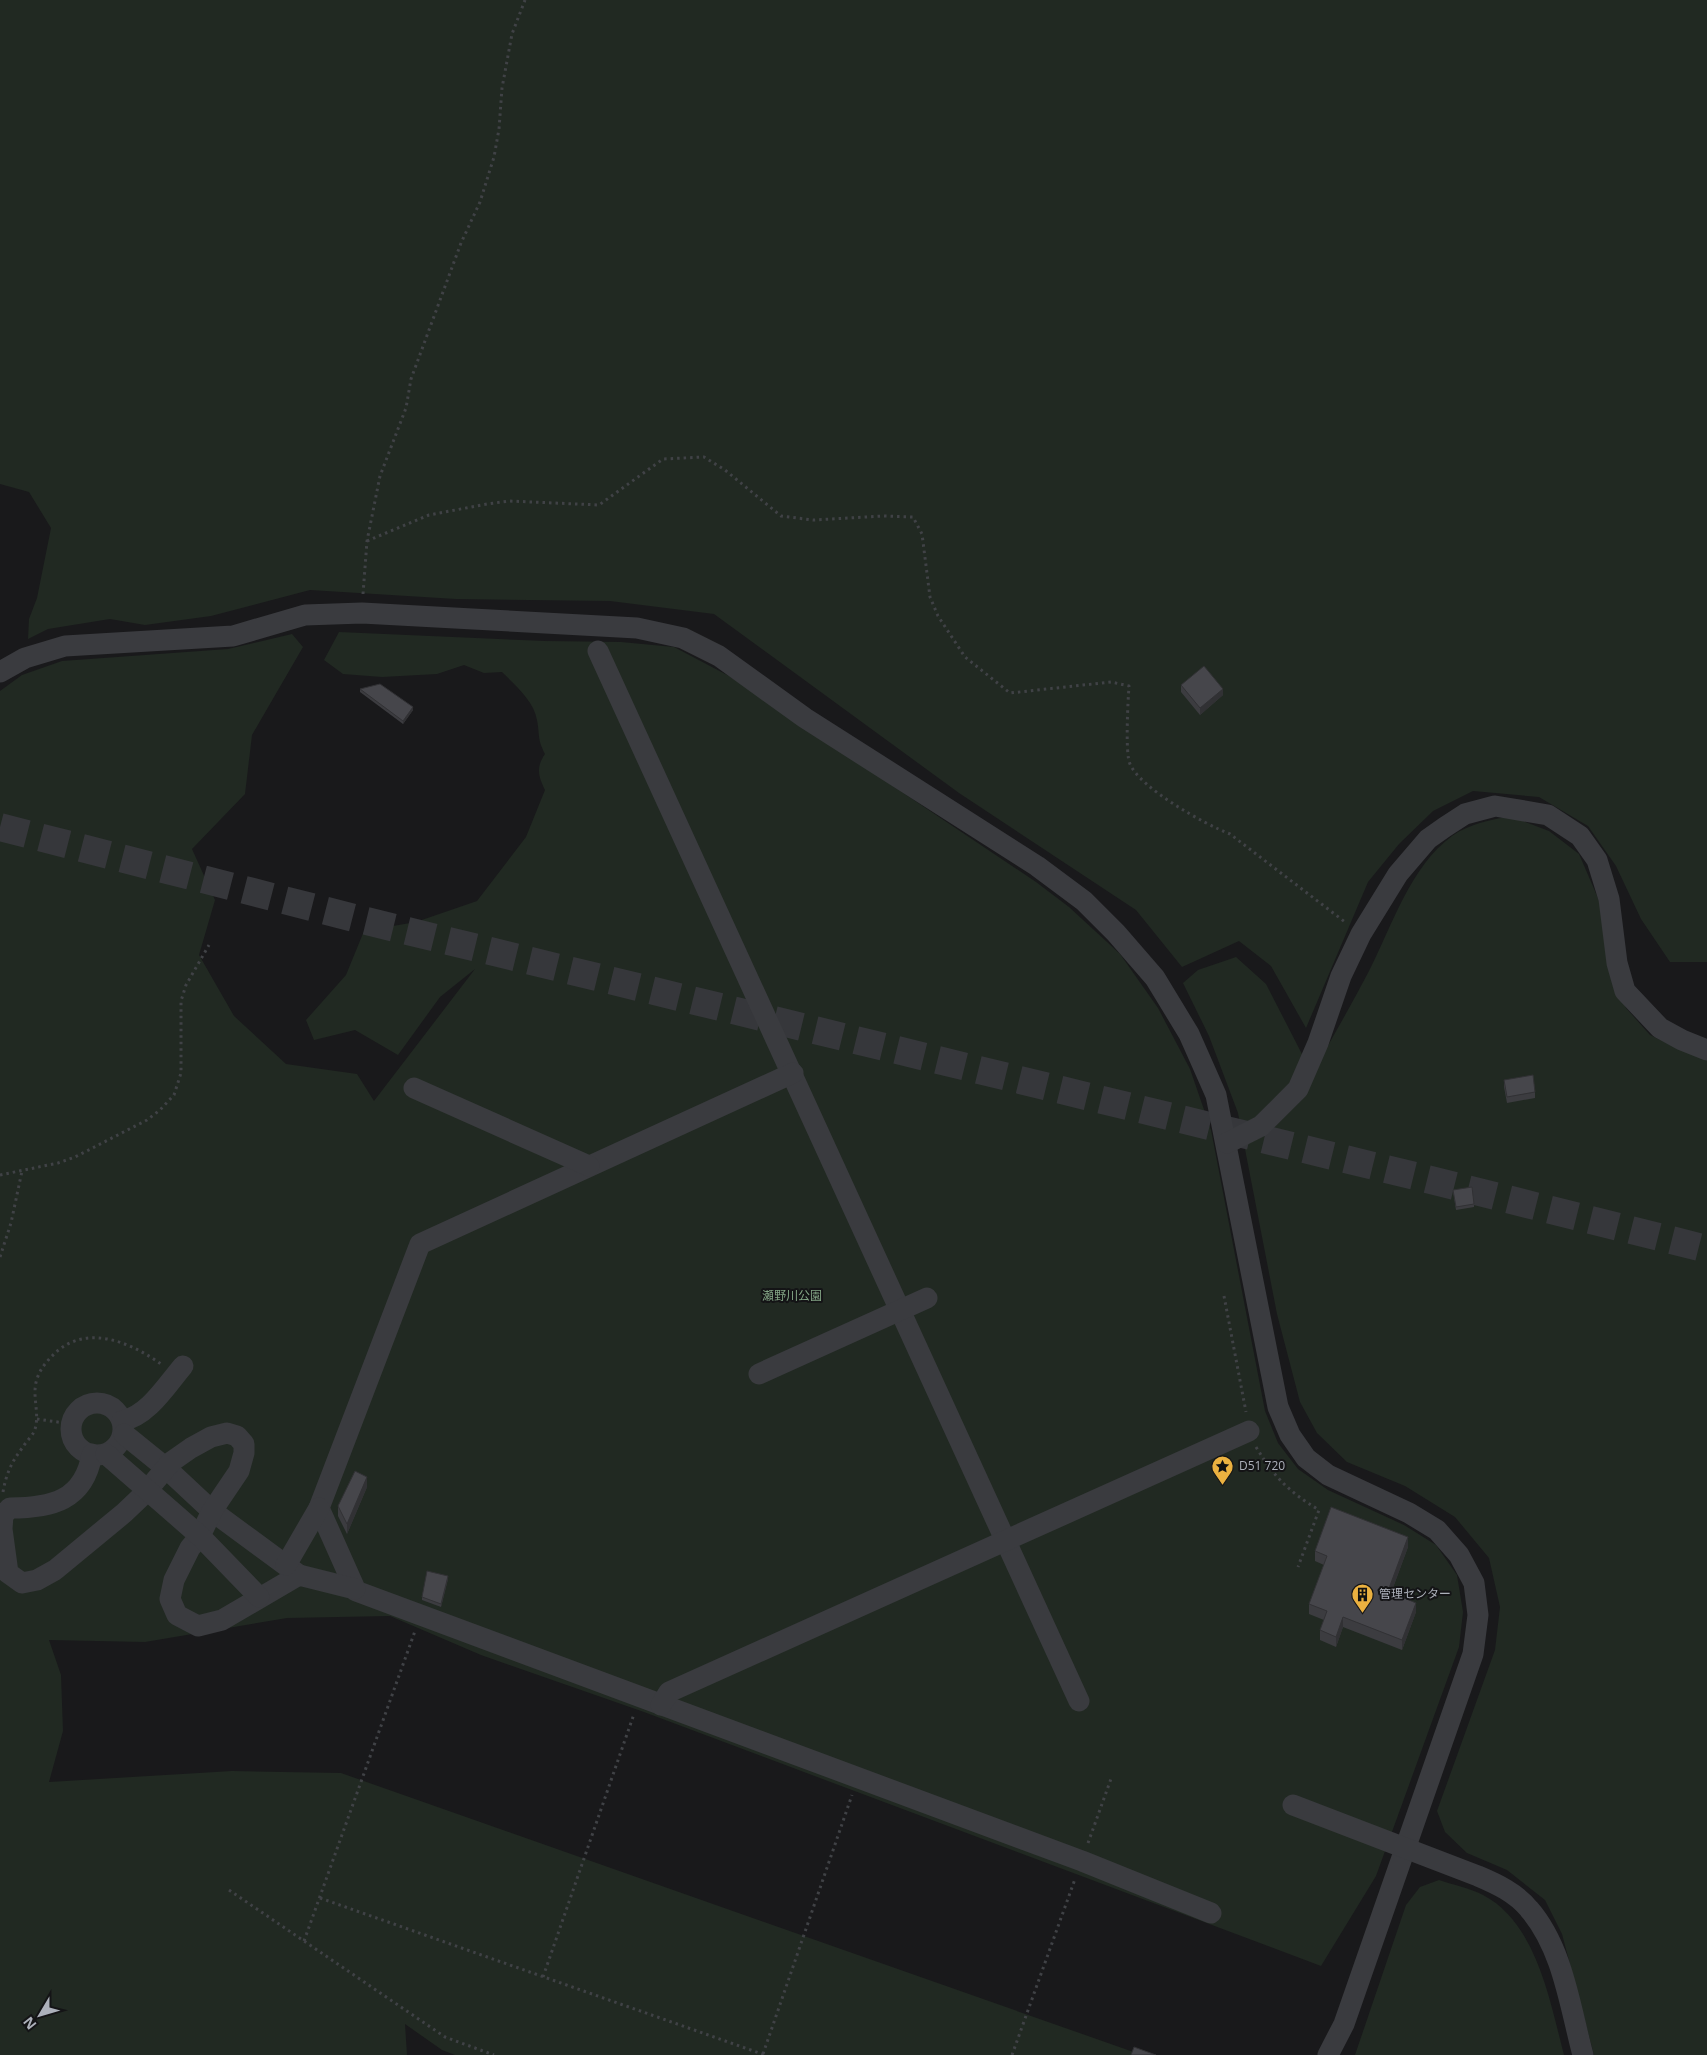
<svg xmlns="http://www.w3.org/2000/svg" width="1707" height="2055" font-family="'Open Sans','Noto Sans JP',sans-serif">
<rect width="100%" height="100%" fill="#19191b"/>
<g fill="#212922">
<path d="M0 0H1707V962H1670L1641 919 1616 866 1588 826 1539 797 1473 791 1433 811 1399 844 1368 882 1306 1028 1271 966 1239 941 1182 967 1136 910 959 793 714 614 610 601 456 599 310 590 211 616 145 625 110 619 48 629 28 639 29 619 37 598 51 528 29 492 0 484Z"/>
<path d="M339 632 545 641 621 642 674 647 729 676 1036 882 1069 907 1120 954 1158 1008 1190 1069 1211 1130 1265 1411 1278 1443 1298 1469 1328 1490 1404 1525 1436 1545 1457 1575 1463 1612 1459 1647 1376 1876 1321 1966 644 1712 481 1655 390 1616 287 1618 145 1642 49 1640 61 1675 63 1731 49 1782 232 1771 341 1773 1142 2055H455L442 2050 405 2024 407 2055H0V691L22 675 62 661 228 649 292 634 303 647 252 735 245 794 192 849 215 900 199 955 234 1016 286 1064 357 1074 374 1101 475 969 440 997 398 1055 355 1030 314 1040 306 1020 346 975 364 931 416 922 477 901 526 837 545 790C538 776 536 767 545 754 537 738 540 736 537 720 534 701 515 685 502 672L484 673 464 665 437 674 382 677 343 674 324 660Z"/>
<path d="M1510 816 1549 831 1579 854 1601 905 1609 970 1626 1008 1650 1035 1677 1048 1707 1058V2055H1594L1562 1934 1545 1900 1507 1870 1467 1853 1445 1832 1437 1811 1495 1650 1500 1607 1489 1558 1455 1517 1405 1486 1347 1462 1317 1433 1300 1402 1277 1314 1238 1113 1209 1036 1183 983 1198 970 1236 957 1266 984 1304 1058 1315 1069C1333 1036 1352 1004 1369 971 1392 926 1410 867 1452 836 1469 824 1490 820 1510 816Z"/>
<path d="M1439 1880C1453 1885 1470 1888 1483 1895 1537 1923 1550 2002 1564 2055H1355L1406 1905 1420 1887Z"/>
</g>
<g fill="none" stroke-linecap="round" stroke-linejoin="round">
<path stroke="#36373b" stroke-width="28" stroke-dasharray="28 14" stroke-linecap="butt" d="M0 827 354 918 1415 1176 1707 1249"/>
<g stroke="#404246" stroke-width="3" stroke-dasharray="2.5 4" stroke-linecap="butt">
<path d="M367 541 429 515 487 504 509 501 599 505 663 459 704 457 725 470 781 516 813 520 884 516 913 517 922 534 930 597 938 616 965 657 1010 693 1111 682 1129 686C1128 700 1125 754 1130 764 1140 788 1204 824 1230 834L1345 922"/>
<path d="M363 594 367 541 380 476 406 408 411 379 461 243 480 202 494 157 499 129 502 88 512 34 525 0"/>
<path d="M0 1175 58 1163 75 1157 147 1120 160 1110 174 1095 181 1073V1001L186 985 209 945"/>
<path d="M0 1257 11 1223 22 1171"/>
<path d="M1224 1296 1246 1412"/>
<path d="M37 1419 71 1424"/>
<path d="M1256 1447C1275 1478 1288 1491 1319 1510L1298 1567"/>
<path d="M3 1492C6 1474 12 1461 23 1447 26 1442 31 1437 34 1432 41 1415 31 1396 37 1379 40 1369 47 1361 54 1354 86 1323 130 1342 161 1364"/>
<path d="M1088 1843 1112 1776"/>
<path d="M229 1890 445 2037 494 2055"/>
<path d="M320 1898 765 2055"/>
<path d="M304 1941 415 1631"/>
<path d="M543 1977 634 1714"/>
<path d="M763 2054 852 1795"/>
<path d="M1012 2055 1075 1879"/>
</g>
<g stroke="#3a3b3f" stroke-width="21">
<path d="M598 651 1079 1701"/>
<path d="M0 672 25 658 65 646 233 636 305 615 362 613 637 628 683 638 719 656 805 718 1037 866 1084 901 1116 933 1155 978 1189 1034 1216 1095 1278 1407 1290 1435 1306 1458 1328 1475 1409 1513 1437 1530 1459 1555 1474 1583 1478 1615 1473 1654 1344 2024 1328 2055"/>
<path d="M793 1073 420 1244 319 1508 356 1591 1082 1861 1211 1913"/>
<path d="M414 1088 589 1166"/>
<path d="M1227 1143 1261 1126 1298 1089 1318 1043 1341 976 1361 934 1398 874 1428 839 1445 827 1465 814 1495 806 1548 815 1580 836 1597 860 1609 899 1617 963 1625 991 1660 1028 1682 1040 1707 1050"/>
<path d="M759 1374 927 1298"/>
<circle cx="97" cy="1429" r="26"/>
<path d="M122 1421C148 1416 166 1386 183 1366"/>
<path d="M124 1434 166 1468 212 1511 299 1575"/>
<path d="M92 1454C84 1501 51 1508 10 1508L3 1515 2 1529 8 1573 22 1583 37 1580 55 1570 124 1513 144 1494 171 1462 191 1448 211 1437 227 1433 237 1436 244 1444V1453L239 1471 212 1511 200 1536 190 1548 174 1580 170 1599 177 1615 198 1626 222 1620 299 1575 355 1589"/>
<path d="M106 1454 200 1536 259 1597"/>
<path d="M286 1565 319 1508"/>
<path d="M661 1705 669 1692 1249 1431"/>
<path d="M1293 1805 1478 1876C1497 1884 1516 1893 1529 1909 1563 1948 1570 2007 1583 2055"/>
</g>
</g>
<g fill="#3c3c40">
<path d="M1181 685 1223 695 1200 715 1181 692Z"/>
<path d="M360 689 413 710 403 724 360 692Z"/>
<path d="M1504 1080 1535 1092V1098L1507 1103 1504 1087Z"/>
<path d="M1453 1190 1474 1204V1207L1456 1210Z"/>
<path d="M367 1487 347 1534 338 1516V1506Z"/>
<path d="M1408 1547 1391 1593 1416 1612 1402 1650 1343 1627 1336 1647 1320 1640V1630L1324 1620 1309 1614V1604L1324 1565 1315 1561V1551Z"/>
<path d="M448 1579 441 1607 422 1600V1597Z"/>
</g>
<g fill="#313134">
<path d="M1223 689V695L1200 715V708Z"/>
<path d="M413 707V710L403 724V721Z"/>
<path d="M367 1477V1487L347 1534V1524Z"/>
<path d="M1408 1537V1547L1388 1601V1591Z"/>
<path d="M448 1576V1579L441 1607V1604Z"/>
<path d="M1416 1603V1612L1402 1650V1640Z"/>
<path d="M1343 1617V1627L1336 1647V1637Z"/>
</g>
<g fill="#46464b" stroke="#313134">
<path d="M1204 666 1223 689 1200 708 1181 685Z"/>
<path d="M380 684 413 707 403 721 360 689Z"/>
<path d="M1533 1075 1535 1092 1507 1097 1504 1080Z"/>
<path d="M1472 1187 1474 1204 1456 1207 1453 1190Z"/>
<path d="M355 1471 367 1477 347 1524 338 1506Z"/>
<path d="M1331 1507 1408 1537 1388 1591 1416 1603 1402 1640 1343 1617 1336 1637 1320 1630 1327 1611 1309 1604 1327 1556 1315 1551Z"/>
<path d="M427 1571 448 1576 441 1604 422 1597Z"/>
<path d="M1134 2047 1156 2055H1131Z"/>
</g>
<defs>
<symbol id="sight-pin" viewBox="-11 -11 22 30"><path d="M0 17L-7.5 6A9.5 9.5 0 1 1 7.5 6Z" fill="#ebb140" stroke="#141416"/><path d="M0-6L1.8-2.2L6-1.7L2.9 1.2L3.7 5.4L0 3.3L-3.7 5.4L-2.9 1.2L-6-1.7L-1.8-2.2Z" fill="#111"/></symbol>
<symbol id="building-pin" viewBox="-11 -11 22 30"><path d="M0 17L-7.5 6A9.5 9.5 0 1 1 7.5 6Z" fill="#ebb140" stroke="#141416"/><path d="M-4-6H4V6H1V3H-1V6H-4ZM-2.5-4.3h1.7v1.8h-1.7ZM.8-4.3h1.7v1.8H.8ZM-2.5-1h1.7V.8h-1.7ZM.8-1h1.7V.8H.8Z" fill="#111"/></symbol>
</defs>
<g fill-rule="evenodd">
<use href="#sight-pin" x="1210" y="1454" width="25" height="34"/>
<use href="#building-pin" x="1350" y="1582" width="25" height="34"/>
</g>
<g text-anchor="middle" stroke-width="4" stroke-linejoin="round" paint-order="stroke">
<g font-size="12" fill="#83a485" stroke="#141416">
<text x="792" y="1300">瀬野川公園</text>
</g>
<g font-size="12" fill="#acb0ba" stroke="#141416" text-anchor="start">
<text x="1239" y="1470">D51 720</text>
<text x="1379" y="1598">管理センター</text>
</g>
</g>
<g transform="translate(40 2015) rotate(232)" stroke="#141416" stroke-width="4" paint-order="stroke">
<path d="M0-4L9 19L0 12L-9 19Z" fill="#acb0ba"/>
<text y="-8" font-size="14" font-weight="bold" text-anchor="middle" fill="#acb0ba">N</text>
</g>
</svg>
